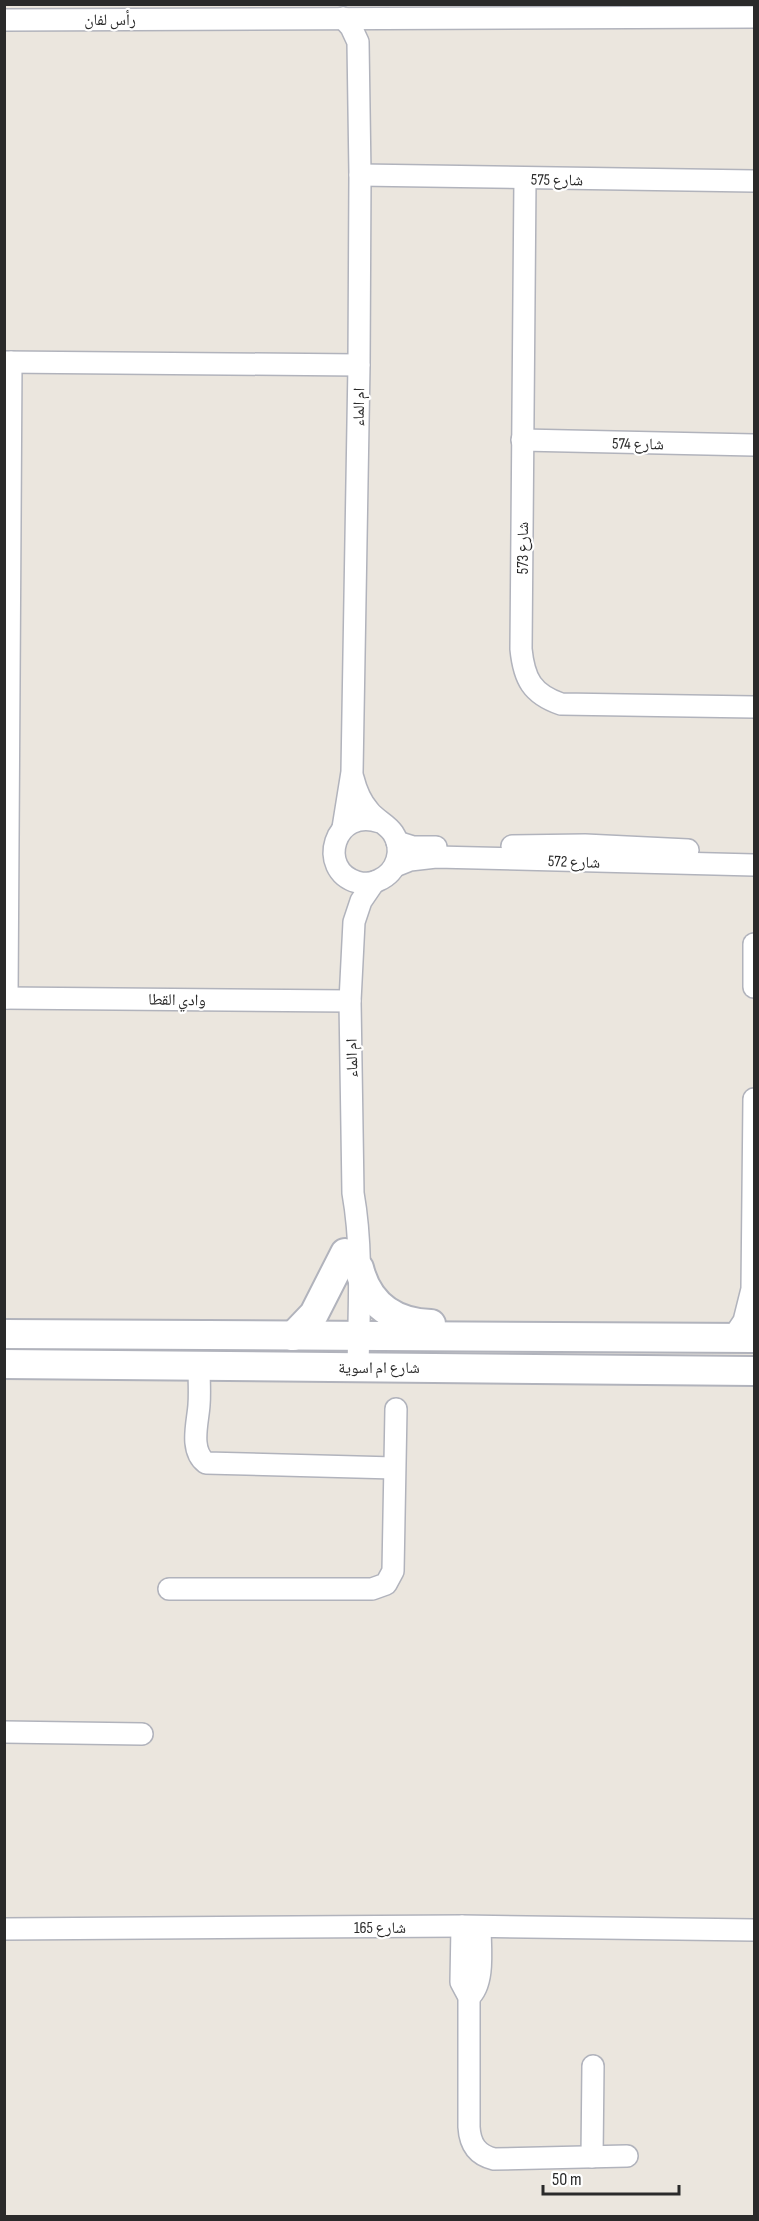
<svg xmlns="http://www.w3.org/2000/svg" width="759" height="2221" font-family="'Sofia Sans Condensed','Noto Naskh Arabic',sans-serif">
<rect width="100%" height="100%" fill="#ebe6de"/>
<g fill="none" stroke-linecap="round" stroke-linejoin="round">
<defs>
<g id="street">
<path d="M4 20 754 17"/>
<path d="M360 175 754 181"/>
<path d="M525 179 521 649C524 679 532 694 561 704L754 707"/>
<path d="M4 362 359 365"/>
<path d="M522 440 754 445"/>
<path d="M353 778C356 790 361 802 369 811 376 820 387 824 393 833 404 850 397 872 379 880 372 884 364 884 357 882 316 870 334 806 380 822"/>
<path d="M343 828 352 772 359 365 360 175 358 42 351 27 343 18"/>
<path d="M397 842 413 847H436"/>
<path d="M512 846 585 845 688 850"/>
<path d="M395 866 410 860 436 857 754 865"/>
<path d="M754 944V987"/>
<path d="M4 998 350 1001"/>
<path d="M7 998 11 362"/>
<path d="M732 1339 744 1321 752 1289 754 1099"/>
<path d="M199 1367C199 1380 200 1393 199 1405 198 1422 189 1450 206 1463L394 1468"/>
<path d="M358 1367C359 1309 363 1249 353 1193L350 1001 354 922 361 901 374 882"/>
<path d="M169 1589H372L386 1584 393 1571 396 1409"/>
<path d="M4 1732 142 1734"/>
<path d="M462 1926 461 1982 469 1997V2127C470 2144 477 2155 494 2159L627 2156"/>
<path d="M4 1929 462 1926 754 1930"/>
<path d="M469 1997C485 1984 480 1947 480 1927"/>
<path d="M592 2157 593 2066"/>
</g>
<g id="secondary">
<path d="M359 1268C368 1304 394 1323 431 1324"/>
<path d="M4 1334 754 1338"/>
<path d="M293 1336 314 1314 345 1253"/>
<path d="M4 1364 754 1371"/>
</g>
</defs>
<use href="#street" stroke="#b1b3bc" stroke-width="24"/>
<use href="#secondary" stroke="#b1b3bc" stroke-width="32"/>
<use href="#street" stroke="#fff" stroke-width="21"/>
<use href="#secondary" stroke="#fff" stroke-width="28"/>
</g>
<g text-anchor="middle" stroke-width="4.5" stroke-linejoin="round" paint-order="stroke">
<g font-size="16" fill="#2a2a2a" stroke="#fff">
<text x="110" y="25">رأس لفان</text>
<text transform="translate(557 179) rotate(1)" y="6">شارع 575</text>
<text transform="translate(358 407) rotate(-89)" y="6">ام الماء</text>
<text transform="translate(638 443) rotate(1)" y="6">شارع 574</text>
<text transform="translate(522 548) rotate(-90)" y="6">شارع 573</text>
<text transform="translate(574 861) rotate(2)" y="6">شارع 572</text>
<text transform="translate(177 999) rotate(1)" y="6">وادي القطا</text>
<text transform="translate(351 1058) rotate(-91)" y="6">ام الماء</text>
<text x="379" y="1373">شارع ام اسوية</text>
<text x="380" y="1933">شارع 165</text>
</g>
</g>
<rect width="759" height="2221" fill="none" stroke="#2a2a2a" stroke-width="12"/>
<path d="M543 2185v9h136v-9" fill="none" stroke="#2a2a2a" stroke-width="3"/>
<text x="552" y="2185" font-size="18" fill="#2a2a2a" stroke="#ffffff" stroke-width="4.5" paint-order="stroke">50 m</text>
</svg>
